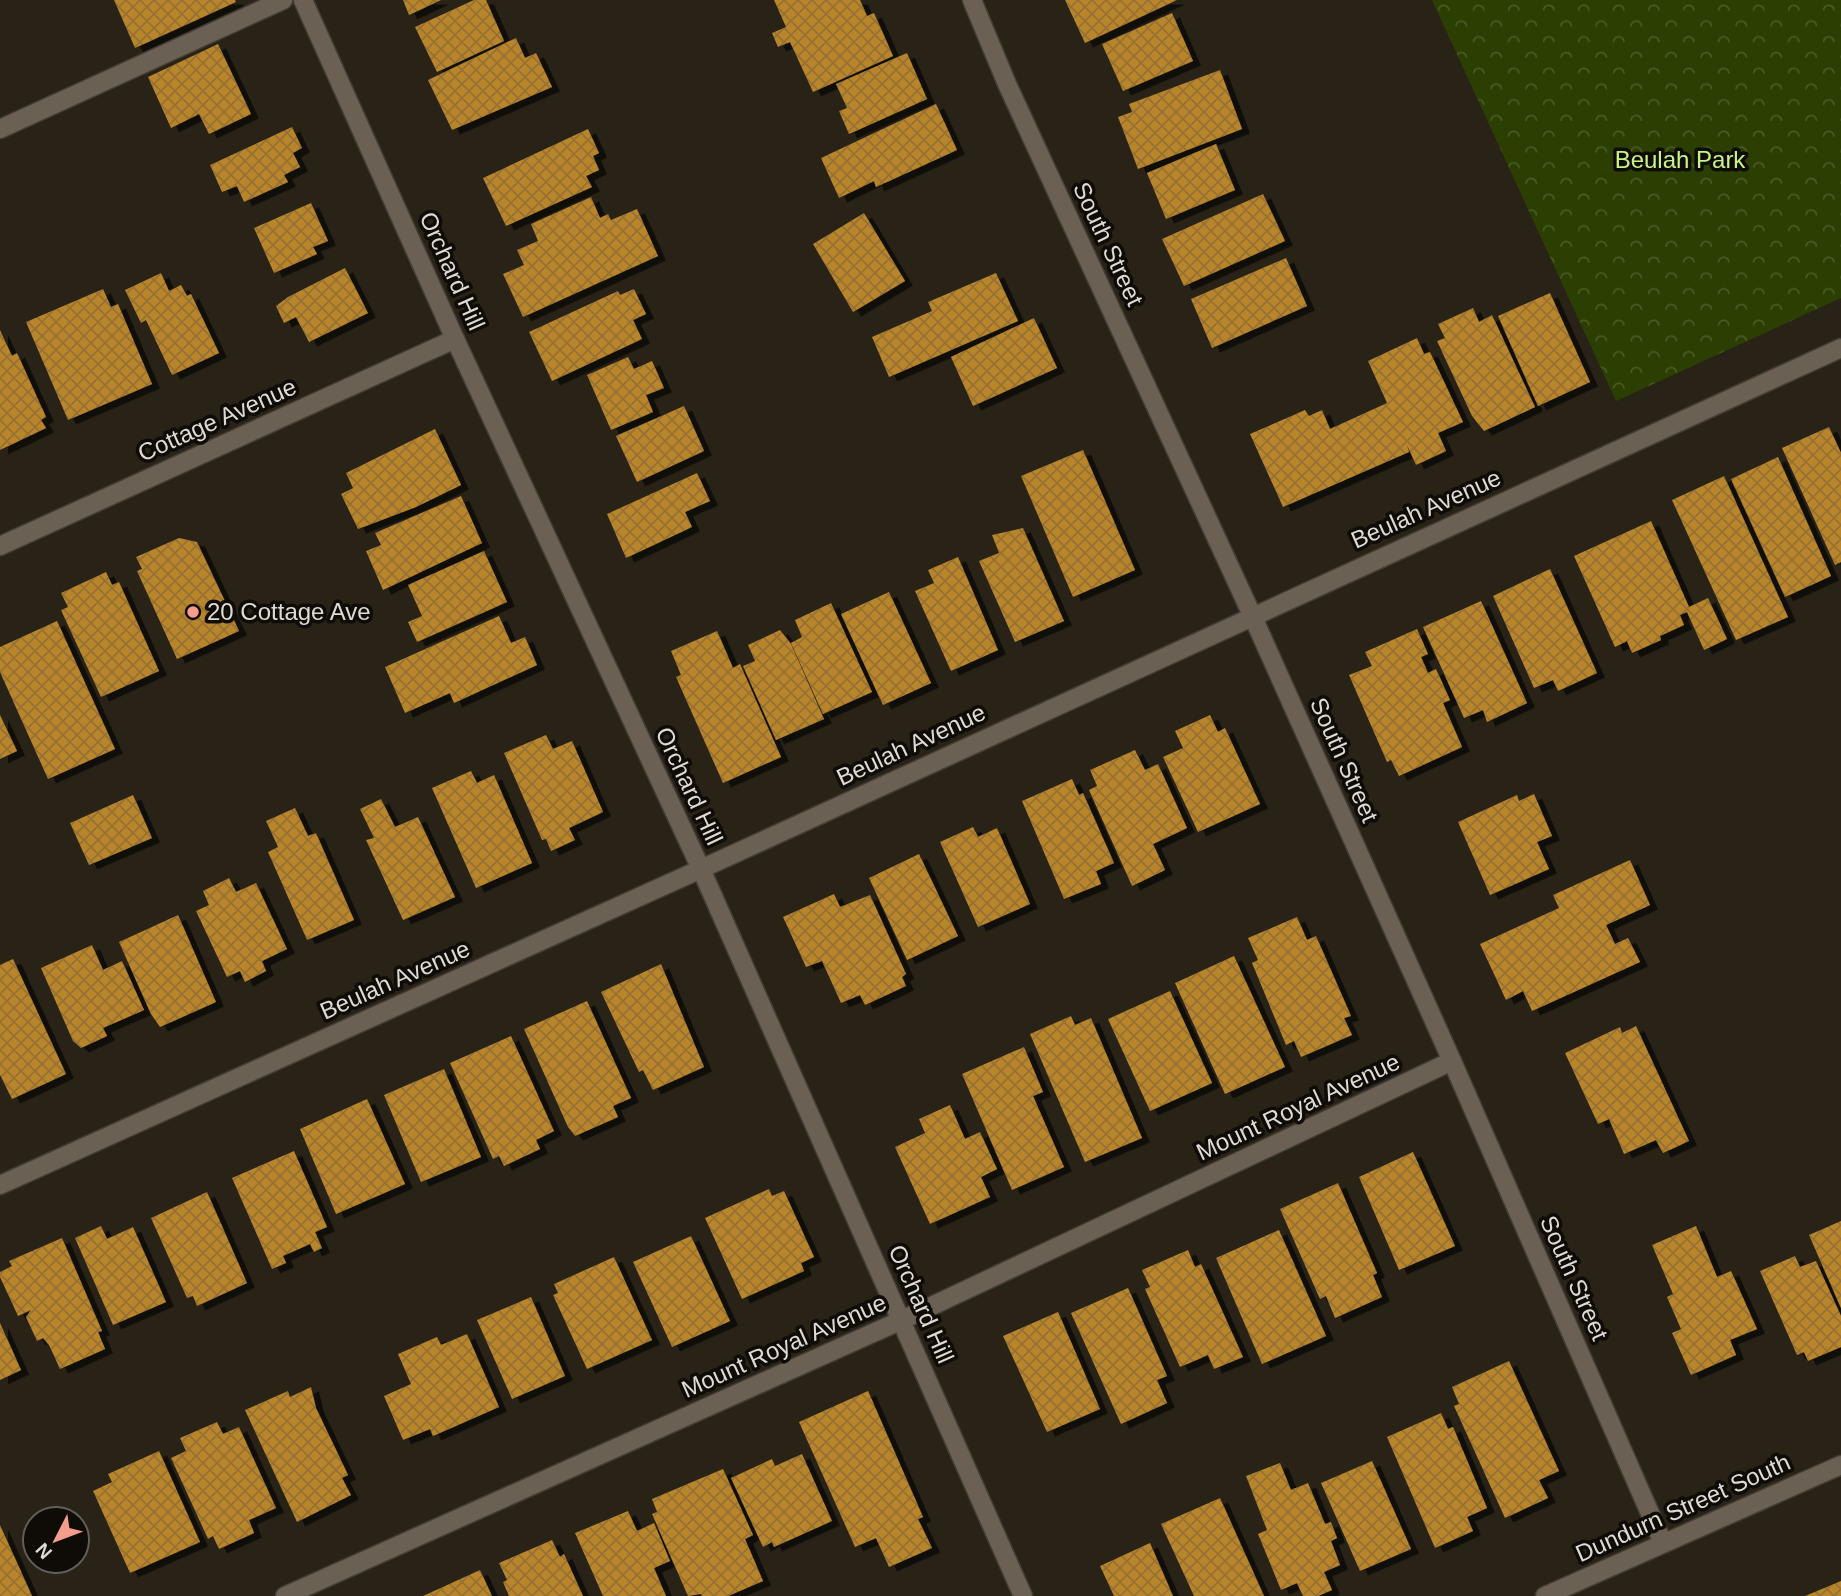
<svg xmlns="http://www.w3.org/2000/svg" width="1841" height="1596" font-family="Helvetica,sans-serif">
<defs>
<pattern id="park-crowns" width="20" height="18" patternUnits="userSpaceOnUse" patternTransform="scale(1.75)"><rect width="20" height="18" fill="#2b3f02"/><path d="M2 6a3 3 0 1 1 6 0M12 15a3 3 0 1 1 6 0" fill="none" stroke="#495a26"/></pattern>
<pattern id="building-cross-hatch" width="8" height="8" patternUnits="userSpaceOnUse" patternTransform="scale(1.75)"><rect width="8" height="8" fill="#b9852b"/><path d="M0 0l8 8M0 8l8-8" fill="none" stroke="#967131"/></pattern>
<filter id="shadow"><feDropShadow dx="8" dy="4.5" stdDeviation="0" flood-color="#0009"/></filter>
</defs>
<rect width="100%" height="100%" fill="#292217"/>
<path fill="url(#park-crowns)" d="M1432 0H1841V298L1616 401Z"/>
<g fill="url(#building-cross-hatch)" filter="url(#shadow)">
<path d="M114 0H235L236 2 135 48Z"/>
<path d="M403 0H441L409 15Z"/>
<path d="M474 0H486L504 41 437 72 415 27Z"/>
<path d="M774 0H860L867 16 874 13 893 56 813 92 790 42 778 47 772 33 786 27Z"/>
<path d="M1065 0H1177L1085 43Z"/>
<path d="M1172 13 1193 61 1123 91 1102 44Z"/>
<path d="M516 38 525 58 536 53 552 87 452 130 428 80Z"/>
<path d="M218 44 251 114 209 134 199 114 171 128 148 77Z"/>
<path d="M907 53 927 99 849 134 839 111 847 108 836 84Z"/>
<path d="M1220 70 1242 129 1138 169 1118 117 1132 112 1129 104Z"/>
<path d="M936 104 957 150 876 187 874 181 839 198 821 158Z"/>
<path d="M292 127 302 148 293 153 300 167 284 175 288 182 244 202 237 186 222 192 210 165Z"/>
<path d="M588 129 599 153 593 156 599 170 586 176 592 187 506 226 483 178Z"/>
<path d="M1216 144 1235 190 1166 219 1147 173Z"/>
<path d="M1263 194 1285 241 1184 286 1162 239Z"/>
<path d="M591 197 600 218 608 214 611 220 637 209 658 256 523 317 503 274 524 265 517 250 538 241 531 224Z"/>
<path d="M311 203 328 241 313 247 317 254 274 273 254 228Z"/>
<path d="M864 213 905 281 853 312 813 244Z"/>
<path d="M1286 258 1307 306 1212 348 1191 299Z"/>
<path d="M345 268 368 313 309 342 296 317 284 323 276 306 288 297Z"/>
<path d="M161 273 169 291 181 285 187 296 191 294 219 353 172 375 146 320 141 323 125 290Z"/>
<path d="M996 273 1018 321 889 377 872 337 932 311 928 302Z"/>
<path d="M103 289 111 307 118 304 152 384 68 420 26 322Z"/>
<path d="M634 289 646 314 633 320 642 339 552 381 529 332 618 291 620 295Z"/>
<path d="M1550 293 1590 382 1538 406 1498 316Z"/>
<path d="M1473 308 1479 322 1492 315 1535 407 1484 431 1472 416 1437 341 1445 338 1438 324Z"/>
<path d="M1034 318 1057 368 973 406 951 357Z"/>
<path d="M0 330 12 356 17 353 46 417 41 420 46 428 0 450Z"/>
<path d="M1417 338 1424 354 1430 352 1463 422 1438 433 1446 451 1416 465 1407 445 1409 452 1283 507 1250 434 1305 410 1309 416 1322 410 1330 429 1387 403 1368 361Z"/>
<path d="M628 357 634 369 652 361 664 388 646 395 653 412 611 430 587 375Z"/>
<path d="M684 406 704 451 637 482 616 436Z"/>
<path d="M1829 427 1841 453V562L1835 565 1782 448Z"/>
<path d="M435 429 461 485 416 507 358 529 341 494 353 488 346 473Z"/>
<path d="M1083 450 1135 570 1073 597 1021 476Z"/>
<path d="M1778 457 1831 576 1785 597 1731 479Z"/>
<path d="M697 473 710 501 685 512 692 527 626 558 607 514Z"/>
<path d="M1724 476 1788 617 1736 640 1672 500Z"/>
<path d="M461 496 482 543 383 590 366 551 381 545 375 533Z"/>
<path d="M1651 521 1689 607 1708 598 1727 639 1704 650 1687 612 1680 615 1684 625 1660 636 1661 640 1632 653 1627 641 1615 647 1574 556Z"/>
<path d="M1023 528 1064 621 1015 642 979 561 999 553 992 535Z"/>
<path d="M179 538 197 542 239 631 177 659 137 571 142 569 136 557Z"/>
<path d="M484 551 507 602 417 642 408 622 422 616 408 585Z"/>
<path d="M958 557 998 650 951 671 915 591 934 583 928 570Z"/>
<path d="M1550 569 1597 673 1558 691 1553 680 1534 688 1493 596Z"/>
<path d="M106 572 112 585 119 582 159 671 101 697 61 610 68 607 61 593Z"/>
<path d="M889 592 931 683 883 705 841 614Z"/>
<path d="M1481 601 1527 703 1487 722 1483 710 1464 718 1423 627Z"/>
<path d="M831 603 872 692 823 714 791 643 802 637 795 620Z"/>
<path d="M499 616 511 643 525 637 537 665 454 703 450 693 405 713 385 667Z"/>
<path d="M57 621 115 749 48 779 0 672V647Z"/>
<path d="M1417 629 1428 654 1421 657 1428 673 1436 669 1450 700 1443 703 1462 747 1399 776 1391 760 1387 762 1349 675 1372 666 1365 652Z"/>
<path d="M780 630 791 644 824 719 776 740 743 666 755 661 748 645Z"/>
<path d="M717 631 733 668 740 664 781 757 723 783 676 677 681 675 671 651Z"/>
<path d="M0 715 17 751 0 759Z"/>
<path d="M1210 715 1218 732 1225 728 1260 804 1198 832 1163 757 1183 748 1175 731Z"/>
<path d="M546 735 553 749 572 741 603 812 569 828 575 840 551 851 546 839 542 840 504 753Z"/>
<path d="M1135 750 1145 770 1158 764 1187 828 1153 844 1165 870 1132 886 1089 790 1097 786 1090 770Z"/>
<path d="M471 771 477 783 494 775 532 863 476 888 432 788Z"/>
<path d="M1072 779 1079 795 1083 793 1114 863 1096 871 1101 884 1064 899 1022 801Z"/>
<path d="M1534 794 1552 836 1537 842 1549 869 1490 895 1458 822 1517 795 1519 801Z"/>
<path d="M133 795 152 838 89 865 70 823Z"/>
<path d="M381 799 395 827 418 817 455 897 403 920 366 840 374 838 360 809Z"/>
<path d="M295 808 308 836 316 833 354 920 307 940 268 852 278 847 266 821Z"/>
<path d="M973 827 978 837 997 828 1030 904 978 927 940 842Z"/>
<path d="M919 854 958 936 907 960 869 878Z"/>
<path d="M1630 860 1650 905 1606 925 1615 944 1628 938 1640 962 1532 1011 1523 991 1506 1000 1480 944 1559 908 1553 895Z"/>
<path d="M229 878 236 892 256 883 287 949 262 961 266 971 245 982 240 971 227 977 196 911 209 905 203 891Z"/>
<path d="M834 894 840 907 870 895 906 974 902 977 906 986 865 1005 860 995 841 1003 822 961 806 967 783 917Z"/>
<path d="M178 915 216 1002 160 1027 151 1014 119 942Z"/>
<path d="M1297 917 1307 940 1316 936 1351 1016 1344 1018 1352 1035 1301 1057 1294 1041 1286 1045 1252 963 1258 960 1248 938Z"/>
<path d="M92 945 103 970 122 961 144 1010 103 1028 107 1036 81 1048 73 1041 41 968Z"/>
<path d="M1234 956 1285 1067 1225 1094 1175 983Z"/>
<path d="M13 959 66 1074 12 1099 0 1075V965Z"/>
<path d="M661 964 704 1067 653 1090 643 1070 639 1072 601 992Z"/>
<path d="M1170 991 1212 1083 1150 1111 1108 1019Z"/>
<path d="M587 1001 631 1098 613 1106 618 1117 575 1136 568 1127 524 1029Z"/>
<path d="M1071 1016 1075 1025 1091 1018 1142 1138 1085 1162 1030 1034Z"/>
<path d="M1636 1026 1689 1141 1663 1153 1656 1140 1624 1154 1609 1119 1598 1124 1565 1053 1620 1027 1622 1033Z"/>
<path d="M511 1036 554 1131 536 1140 540 1149 504 1166 499 1156 493 1159 450 1063Z"/>
<path d="M1024 1047 1043 1092 1033 1096 1064 1167 1012 1190 962 1074Z"/>
<path d="M444 1069 481 1157 421 1182 384 1095Z"/>
<path d="M367 1099 405 1184 336 1214 300 1129Z"/>
<path d="M950 1105 965 1139 980 1132 997 1169 981 1177 990 1197 930 1224 895 1147 925 1133 919 1119Z"/>
<path d="M294 1151 327 1227 315 1232 322 1248 314 1252 310 1244 283 1256 286 1263 272 1269 232 1178Z"/>
<path d="M1413 1152 1455 1246 1399 1270 1359 1177Z"/>
<path d="M1338 1183 1377 1273 1373 1275 1382 1297 1335 1318 1326 1296 1320 1299 1280 1209Z"/>
<path d="M769 1189 772 1196 784 1191 814 1257 801 1263 804 1271 742 1299 705 1218Z"/>
<path d="M207 1192 247 1283 197 1306 193 1296 187 1298 151 1218Z"/>
<path d="M1841 1221V1308L1809 1235Z"/>
<path d="M101 1226 107 1239 133 1227 166 1302 113 1325 75 1238Z"/>
<path d="M1696 1226 1717 1277 1731 1271 1757 1329 1730 1340 1736 1355 1691 1375 1672 1333 1681 1329 1667 1297 1673 1294 1652 1245Z"/>
<path d="M1279 1230 1326 1336 1262 1364 1216 1258Z"/>
<path d="M691 1236 730 1321 672 1347 633 1262Z"/>
<path d="M62 1238 102 1331 98 1332 105 1349 60 1369 49 1345 43 1338 37 1341 26 1317 31 1310 18 1316 0 1277V1272L12 1266 9 1261Z"/>
<path d="M1188 1250 1195 1267 1201 1264 1243 1357 1214 1369 1208 1355 1180 1367 1145 1289 1150 1287 1142 1270Z"/>
<path d="M1795 1256 1800 1267 1816 1261 1841 1316V1347L1808 1361 1804 1352 1797 1355 1760 1271Z"/>
<path d="M614 1257 652 1340 587 1369 553 1295 558 1293 554 1284Z"/>
<path d="M1128 1288 1167 1376 1157 1380 1167 1403 1121 1424 1071 1313Z"/>
<path d="M531 1297 565 1376 512 1399 477 1320Z"/>
<path d="M1058 1312 1100 1409 1047 1432 1003 1336Z"/>
<path d="M0 1323 21 1370 0 1380Z"/>
<path d="M467 1334 499 1407 433 1436 430 1429 403 1440 384 1396 411 1384 398 1354 437 1337 441 1345Z"/>
<path d="M1509 1361 1559 1471 1539 1480 1548 1498 1505 1518 1454 1406 1459 1404 1452 1387Z"/>
<path d="M311 1387 316 1408 348 1475 342 1478 351 1495 297 1522 245 1410 288 1391 290 1397Z"/>
<path d="M868 1391 923 1517 918 1519 932 1548 889 1567 876 1538 855 1547 799 1422Z"/>
<path d="M1441 1413 1448 1429 1453 1427 1487 1508 1467 1517 1473 1531 1435 1548 1387 1437Z"/>
<path d="M217 1422 223 1434 239 1427 276 1508 249 1520 254 1533 219 1549 213 1536 208 1539 171 1458 186 1451 180 1438Z"/>
<path d="M159 1451 200 1542 130 1573 93 1491 112 1482 108 1474Z"/>
<path d="M802 1454 832 1521 774 1547 772 1542 763 1547 731 1478 772 1459 775 1466Z"/>
<path d="M1372 1461 1411 1549 1360 1571 1321 1483Z"/>
<path d="M1280 1463 1291 1490 1308 1483 1325 1524 1331 1522 1337 1538 1331 1541 1340 1565 1324 1572 1332 1590 1318 1596H1303L1297 1583 1281 1590 1258 1534 1267 1530 1246 1476Z"/>
<path d="M723 1469 753 1535 745 1539 763 1581 728 1596H702L701 1594 688 1596 652 1514 657 1512 652 1499Z"/>
<path d="M1220 1498 1264 1596H1194L1161 1524Z"/>
<path d="M628 1511 637 1531 654 1523 670 1561 654 1568 666 1596H603L575 1533Z"/>
<path d="M0 1525 32 1596H0Z"/>
<path d="M552 1540 560 1557 564 1554 583 1596H509L503 1582 507 1580 499 1563Z"/>
<path d="M1150 1543 1173 1596H1114L1100 1566Z"/>
<path d="M480 1570 492 1596H423Z"/>
<path d="M1841 1581V1596H1805Z"/>
</g>
<g fill="none" stroke-linecap="round" stroke-linejoin="round">
<defs>
<path id="lane" d="M0 129 283 0"/>
<g id="street">
<path d="M303 0 455 339 701 869 1023 1596"/>
<path d="M972 0 1007 84 1252 615 1452 1061 1663 1543"/>
<path d="M0 546 455 339"/>
<path d="M0 1185 701 869 1841 348"/>
<path d="M285 1596 902 1320 1452 1061"/>
<path d="M1545 1596 1841 1465"/>
</g>
</defs>
<use href="#lane" stroke="#433d35" stroke-width="21"/>
<use href="#street" stroke="#433d35" stroke-width="21"/>
<use href="#lane" stroke="#6a6054" stroke-width="18"/>
<use href="#street" stroke="#6a6054" stroke-width="18"/>
</g>
<circle fill="#f49d8c" stroke="#0f0c07" stroke-width="2.5" cx="193" cy="612" r="7"/>
<g text-anchor="middle" stroke-width="7" stroke-linejoin="round" paint-order="stroke">
<g font-size="24" fill="#c7f482" stroke="#0f0c07">
<text x="1680" y="168">Beulah Park</text>
</g>
<g font-size="24" fill="#dfdad3" stroke="#0f0c07">
<text transform="translate(1108 244) rotate(65)" y="8">South Street</text>
<text transform="translate(452 271) rotate(66)" y="8">Orchard Hill</text>
<text transform="translate(217 420) rotate(-24)" y="8">Cottage Avenue</text>
<text transform="translate(1426 509) rotate(-24)" y="8">Beulah Avenue</text>
<text transform="translate(911 745) rotate(-25)" y="8">Beulah Avenue</text>
<text transform="translate(1344 760) rotate(66)" y="8">South Street</text>
<text transform="translate(689 786) rotate(65)" y="8">Orchard Hill</text>
<text transform="translate(395 980) rotate(-24)" y="8">Beulah Avenue</text>
<text transform="translate(1298 1107) rotate(-25)" y="8">Mount Royal Avenue</text>
<text transform="translate(1574 1278) rotate(66)" y="8">South Street</text>
<text transform="translate(921 1304) rotate(66)" y="8">Orchard Hill</text>
<text transform="translate(784 1346) rotate(-24)" y="8">Mount Royal Avenue</text>
<text transform="translate(1683 1508) rotate(-24)" y="8">Dundurn Street South</text>
</g>
<g font-size="24" fill="#dfdad3" stroke="#0f0c07" text-anchor="start">
<text x="207" y="620">20 Cottage Ave</text>
</g>
</g>
<g transform="translate(56 1540) rotate(228)"><circle r="33" fill="#0f0c07" stroke="#625e59" stroke-width="2"/>
<path d="M0-5L12 26L0 18L-12 26Z" fill="#f49d8c"/>
<text y="-10" font-size="19" font-weight="bold" text-anchor="middle" fill="#dfdad3">N</text>
</g>
</svg>
